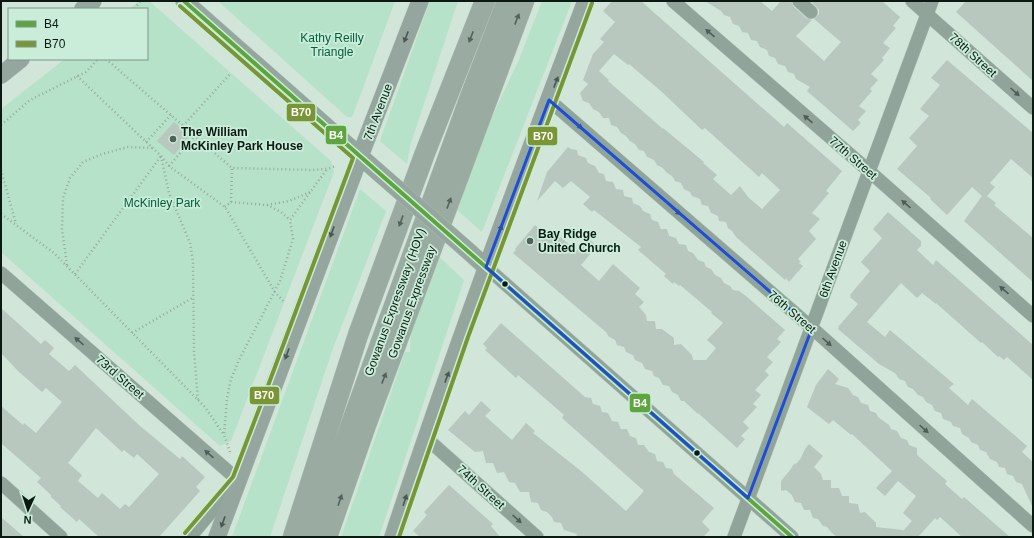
<svg xmlns="http://www.w3.org/2000/svg" width="1034" height="538" font-family="Helvetica,sans-serif">
<rect width="100%" height="100%" fill="#d1e5d9"/>
<g fill="#b5e2c8">
<path d="M139 1H149L331 161 334 172 231 441 220 446 1 252V109L65 59H147V9H129Z"/>
<path d="M218 1H395L353 115 351 117H347Z"/>
<path d="M430 1H458L410 146 407 164 380 141Z"/>
<path d="M542 1H572L482 232 455 208 482 138 518 62Z"/>
<path d="M360 189 386 211 332 351 270 537H232Z"/>
<path d="M437 255 464 280 379 537H341L405 352H410L411 330Z"/>
</g>
<g fill="#b8c8bf" fill-rule="evenodd">
<path d="M612 1H641L784 127 787 123 842 171 826 191 829 193 812 213 820 219 809 231 816 239 798 259 801 262 799 263 803 266 789 282 786 278 785 280 736 237 732 231 728 228 726 222 719 221 718 216 711 213 708 206 702 205 700 199 692 196 690 192 684 189 681 183 675 181 672 176 666 172 663 168 657 165 654 160 647 157 644 151 639 150 635 144 630 141 626 136 621 133 617 127 611 125 609 118H603L599 112 593 109 589 103 583 101 580 93 588 84 583 80 593 54 604 42 600 39 615 22 603 11ZM614 54 628 65 629 64 662 92 702 130 705 128 759 177 762 173 780 190 762 209 748 197 740 186 731 195 713 179 717 175 703 163 704 162 663 128V129L608 81 609 80 599 71Z"/>
<path d="M705 1H760L772 11 781 1H791L794 7 806 18 812 20 796 36 824 61 841 42 814 19 819 14V10L811 1H882L900 17 893 26 896 28 883 43 890 48 882 58 884 60 871 74 878 80 870 89 872 91 859 106 866 111 858 120 861 123 853 131 807 91 810 87 796 79 794 74 788 72 785 66 778 64 775 58 769 56 767 50 760 47 757 41 751 40 748 33 742 32 739 26 733 24 730 17 724 15 721 11Z"/>
<path d="M966 1H1033V81L956 12Z"/>
<path d="M947 60 1033 133V178L1011 159 990 183 995 187 987 196 996 203 994 205 1033 238V282L964 221 982 196 972 187 947 215 930 199 931 198 897 169 917 146 909 138 929 116 920 109 940 85 931 78Z"/>
<path d="M174 122 190 136 174 155 157 141Z"/>
<path d="M568 147 571 149 577 150 578 155 586 158 588 163 595 166 599 173 604 174 606 181 613 182 616 189 623 190 624 196 632 198 633 203 640 206 643 211 650 214 652 220 658 222 661 229H667L669 236 676 238 679 244 686 245 688 251 693 253 698 260 704 262 706 267 711 269 715 275 721 278 724 283 730 286 733 290 739 291 746 296 785 330 777 339 781 342 767 357 773 362 765 371 769 375 755 390 761 395 753 404 757 407 743 422 749 428 741 436 745 439 737 448 698 413V414L684 401H681L678 395 672 392 669 386 663 385 659 378 654 376 652 371 645 369 642 363 635 360 633 355 626 352 624 347 617 345 615 340 608 336 607 333 513 253 516 250 515 249 535 225 544 233 547 230 552 235 555 232 576 251 588 238 597 246 581 265 599 281 613 264 640 288 635 294 644 302 639 307 646 315 647 321H655L656 329H662L674 338V345L681 344 692 355 693 360H706L716 348 707 340 723 323 711 313 712 312 680 285 679 286 674 282 673 284 664 276 666 274 638 250 641 247 622 232 594 210 592 212 583 204 590 197 571 181 563 188 555 181 537 201 547 172Z"/>
<path d="M888 212 921 241V246L917 250 933 265 936 260 1033 345V380L1007 357 1004 360 999 356 998 357 982 342 981 343 936 303V304L922 293 917 298 901 283 867 322 885 337 890 330 954 384 949 388 968 405 972 399 1027 446 1022 452 1033 462V508L1022 484 1016 482 1013 476 1007 474 1005 468 999 467 997 462 990 459 986 452 980 450 978 445 971 442 969 438 962 434 960 428 953 426 951 422 943 419 941 413 935 411 932 405 926 402 923 397 918 395 913 389 908 387 905 381 899 379 895 373 879 364 838 329 839 328 838 327 858 304 850 297 851 296 850 295 870 271 861 262 882 238 873 229Z"/>
<path d="M1 308 41 344 45 340 54 348 49 354 69 371 75 365 140 426 180 459 182 456 205 477 196 487 200 491 159 537H99L79 519 77 522 60 507 61 506 51 497V495L37 482 41 478 1 443V406L23 425 24 423 36 433 62 402 46 388 42 392 18 371 1 353ZM96 428 122 452 124 450 134 458 137 454 159 474 129 507 125 504 120 509 102 493 98 498 78 481 82 475 68 463Z"/>
<path d="M501 323 585 397 591 398 593 404 600 406 602 412 608 413 612 421 618 422 621 429H627L630 436 636 438 638 445H644L649 452 655 454 657 461 663 462 666 468 672 469 674 474 714 508 702 522 710 530 703 537H576L577 534 564 530 561 523 554 522 552 517 547 512 541 510 538 503 531 502 529 492H520L515 483 509 482 504 472 497 473 493 463H486L483 451 475 452 448 430 465 411 469 415 481 401 491 410 485 416 512 440 526 423 535 431 533 433 581 471 626 511 644 491 562 418 564 415 518 375 516 378 485 350 487 348 483 344Z"/>
<path d="M828 369 839 379 835 384 848 388 853 395 858 397 861 403 868 405 870 411 876 413 878 417 889 425 891 429 897 431 901 438 907 440 909 445 917 448V455L947 481 945 484 962 499 964 497 1010 537H962L940 517 937 520 935 518 918 537H837L832 533 827 527 823 526 818 519 813 518 810 510H804L801 503 795 502 792 495 786 490 781 491V481L791 469 793 465 797 463 801 458 805 449 809 444 823 456 814 467 821 474 823 480H831V488H839L842 496H849V503L858 504 860 513 865 512 876 523V527L903 530V531L912 521 903 513 916 496 898 481 885 496 876 488 892 471 852 434 851 435 833 420 829 424 807 407 816 385Z"/>
<path d="M449 485 493 524 491 526 500 537H420L413 531 427 515 424 512Z"/>
<path d="M1 517 24 537H1Z"/>
</g>
<g fill="none" stroke-linecap="round" stroke-linejoin="round">
<defs>
<g id="minor">
<path d="M673 1 869 171 1033 316"/>
<path d="M799 1 811 12"/>
<path d="M912 1 1033 108"/>
<path d="M549 100 812 328 1033 526"/>
<path d="M486 267 792 537"/>
<path d="M1 273 238 480 190 537"/>
<path d="M425 437 537 537"/>
<path d="M1 483 61 537"/>
<path d="M734 537 932 1"/>
</g>
<g id="major">
<path d="M184 1 378 172"/>
<path d="M83 9 93 1"/>
<path d="M1 75 21 59"/>
<path d="M466 249 486 267"/>
<path d="M217 537 360 156 420 1"/>
<path d="M393 537C452 356 519 179 586 1"/>
</g>
<g id="highway">
<path d="M293 537 358 335 425 153 485 1"/>
<path d="M310 537 470 97 507 1"/>
<path d="M327 537 366 425 524 1"/>
</g>
</defs>
<use href="#minor" stroke="#afbfb6" stroke-width="14"/>
<use href="#major" stroke="#afbfb6" stroke-width="18"/>
<use href="#highway" stroke="#afbfb6" stroke-width="21"/>
<g stroke="#98a99f" stroke-width="2.5" stroke-dasharray="1 3" stroke-linecap="butt">
<path d="M135 9 140 1"/>
<path d="M106 59 232 168 312 170 327 169 336 166"/>
<path d="M77 76 161 156 169 166 225 207 275 292 285 303"/>
<path d="M1 125 30 100 86 72 98 59"/>
<path d="M183 126 231 73"/>
<path d="M146 142 171 115"/>
<path d="M161 156 169 193 190 243 193 262 194 352 198 400"/>
<path d="M169 166 195 136"/>
<path d="M1 170 16 224"/>
<path d="M231 202 232 168"/>
<path d="M267 205 281 212 290 220"/>
<path d="M225 207 231 202 267 205 289 201 310 192"/>
<path d="M1 214 54 253 205 407 224 435"/>
<path d="M67 265 62 229 63 198 70 178 83 162 102 154 128 147 153 148"/>
<path d="M75 274 161 156"/>
<path d="M132 333 194 297"/>
<path d="M230 452 224 435 227 398 231 379 239 360 280 281 293 239 290 220 327 169"/>
</g>
<use href="#minor" stroke="#91a499" stroke-width="13"/>
<use href="#major" stroke="#94a69d" stroke-width="17"/>
<use href="#highway" stroke="#9aaca2" stroke-width="20"/>
<defs>
<path id="major-bridge" d="M378 172 466 249"/>
</defs>
<use href="#major-bridge" stroke="#afbfb6" stroke-width="18" stroke-linecap="butt"/>
<use href="#major-bridge" stroke="#94a69d" stroke-width="17"/>
<defs>
<path id="bus-1" d="M184 1 792 537"/>
<g id="bus-2">
<path d="M180 6 353 158 266 391 233 477 185 533"/>
<path d="M399 537 468 337 592 3"/>
</g>
</defs>
<use href="#bus-1" stroke="#c9edd8" stroke-width="7"/>
<use href="#bus-2" stroke="#c9edd8" stroke-width="7"/>
<use href="#bus-1" stroke="#5ea53d" stroke-width="4"/>
<use href="#bus-2" stroke="#799534" stroke-width="4"/>
</g>
<defs><path id="oneway-solid" d="M-6-.8H1V-3.2L6.5 0L1 3.2V.8H-6Z"/></defs>
<g fill="#53625a">
<use href="#oneway-solid" transform="translate(517 19) rotate(-69)"/>
<use href="#oneway-solid" transform="translate(471 37) rotate(111)"/>
<use href="#oneway-solid" transform="translate(449 203) rotate(-70)"/>
<use href="#oneway-solid" transform="translate(401 221) rotate(110)"/>
<use href="#oneway-solid" transform="translate(384 378) rotate(-69)"/>
<use href="#oneway-solid" transform="translate(340 500) rotate(-71)"/>
</g>
<g fill="#4e5e56">
<use href="#oneway-solid" transform="translate(710 33) rotate(-139)"/>
<use href="#oneway-solid" transform="translate(1015 92) rotate(42)"/>
<use href="#oneway-solid" transform="translate(808 119) rotate(-139)"/>
<use href="#oneway-solid" transform="translate(578 125) rotate(41)"/>
<use href="#oneway-solid" transform="translate(906 204) rotate(-139)"/>
<use href="#oneway-solid" transform="translate(676 211) rotate(41)"/>
<use href="#oneway-solid" transform="translate(1004 290) rotate(-139)"/>
<use href="#oneway-solid" transform="translate(79 341) rotate(-139)"/>
<use href="#oneway-solid" transform="translate(827 342) rotate(42)"/>
<use href="#oneway-solid" transform="translate(924 429) rotate(42)"/>
<use href="#oneway-solid" transform="translate(209 454) rotate(-139)"/>
<use href="#oneway-solid" transform="translate(517 519) rotate(42)"/>
</g>
<g fill="#495851">
<use href="#oneway-solid" transform="translate(406 37) rotate(111)"/>
<use href="#oneway-solid" transform="translate(556 82) rotate(-69)"/>
<use href="#oneway-solid" transform="translate(500 230) rotate(-69)"/>
<use href="#oneway-solid" transform="translate(332 232) rotate(110)"/>
<use href="#oneway-solid" transform="translate(287 354) rotate(110)"/>
<use href="#oneway-solid" transform="translate(447 377) rotate(-70)"/>
<use href="#oneway-solid" transform="translate(405 500) rotate(-72)"/>
<use href="#oneway-solid" transform="translate(223 522) rotate(110)"/>
</g>
<path fill="none" stroke="#1d4ed8" stroke-width="3" stroke-linejoin="round" d="M549 100 812 328 748 498 486 267Z"/>
<g fill="#516058" stroke="#c9edd8" stroke-width="1.5">
<circle cx="173" cy="139" r="4"/>
<circle cx="530" cy="241" r="4"/>
</g>
<g fill="#0c1912" stroke="#c9edd8" stroke-width="1.5">
<circle cx="505" cy="284" r="3.5"/>
<circle cx="697" cy="453" r="3.5"/>
</g>
<g text-anchor="middle" stroke-width="3.5" stroke-linejoin="round" paint-order="stroke">
<g font-size="12" fill="#045e3c" stroke="#c9edd8">
<text x="332" y="42">Kathy Reilly<tspan x="332" dy="14">Triangle</tspan></text>
<text x="162" y="207">McKinley Park</text>
</g>
<g font-size="12" fill="#0c1912" stroke="#c9edd8">
<text transform="translate(973 55) rotate(42)" y="4">78th Street</text>
<text transform="translate(378 112) rotate(-69)" y="4">7th Avenue</text>
<text transform="translate(853 158) rotate(41)" y="4">77th Street</text>
<text transform="translate(833 269) rotate(-70)" y="4">6th Avenue</text>
<text transform="translate(395 302) rotate(-70)" y="4">Gowanus Expressway (HOV)</text>
<text transform="translate(412 302) rotate(-70)" y="4">Gowanus Expressway</text>
<text transform="translate(792 312) rotate(41)" y="4">76th Street</text>
<text transform="translate(120 377) rotate(41)" y="4">73rd Street</text>
<text transform="translate(481 487) rotate(42)" y="4">74th Street</text>
</g>
<g font-size="12" font-weight="bold" fill="#0c1912" stroke="#c9edd8" text-anchor="start">
<text x="181" y="136">The William<tspan x="181" dy="14">McKinley Park House</tspan></text>
<text x="538" y="238">Bay Ridge<tspan x="538" dy="14">United Church</tspan></text>
</g>
</g>
<g stroke="#c9edd8" stroke-width="1.5">
<rect x="286" y="103" width="30" height="19" rx="4" fill="#799534"/>
<rect x="325" y="125" width="22" height="20" rx="4" fill="#5ea53d"/>
<rect x="527" y="126" width="31" height="20" rx="4" fill="#799534"/>
<rect x="249" y="386" width="31" height="19" rx="4" fill="#799534"/>
<rect x="629" y="393" width="22" height="20" rx="4" fill="#5ea53d"/>
</g>
<g font-size="11" text-anchor="middle" font-weight="bold" fill="#fff">
<text x="301" y="116">B70</text>
<text x="336" y="139">B4</text>
<text x="543" y="140">B70</text>
<text x="264" y="399">B70</text>
<text x="640" y="407">B4</text>
</g>
<rect width="1034" height="538" fill="none" stroke="#0c1912" stroke-width="4"/>
<rect x="8" y="8" width="140" height="52" fill="#c9edd8" stroke="#7d9889"/>
<rect x="16" y="21" width="20" height="6" fill="#5ea53d" stroke="#7d9889"/>
<text x="44" y="28" font-size="12" fill="#0c1912">B4</text>
<rect x="16" y="41" width="20" height="6" fill="#799534" stroke="#7d9889"/>
<text x="44" y="48" font-size="12" fill="#0c1912">B70</text>
<g transform="translate(28 510) rotate(183)" stroke="#c9edd8" stroke-width="3" paint-order="stroke">
<path d="M0-3L7 15L0 10L-7 15Z" fill="#0c1912"/>
<text y="-6" font-size="11" font-weight="bold" text-anchor="middle" fill="#0c1912">N</text>
</g>
</svg>
